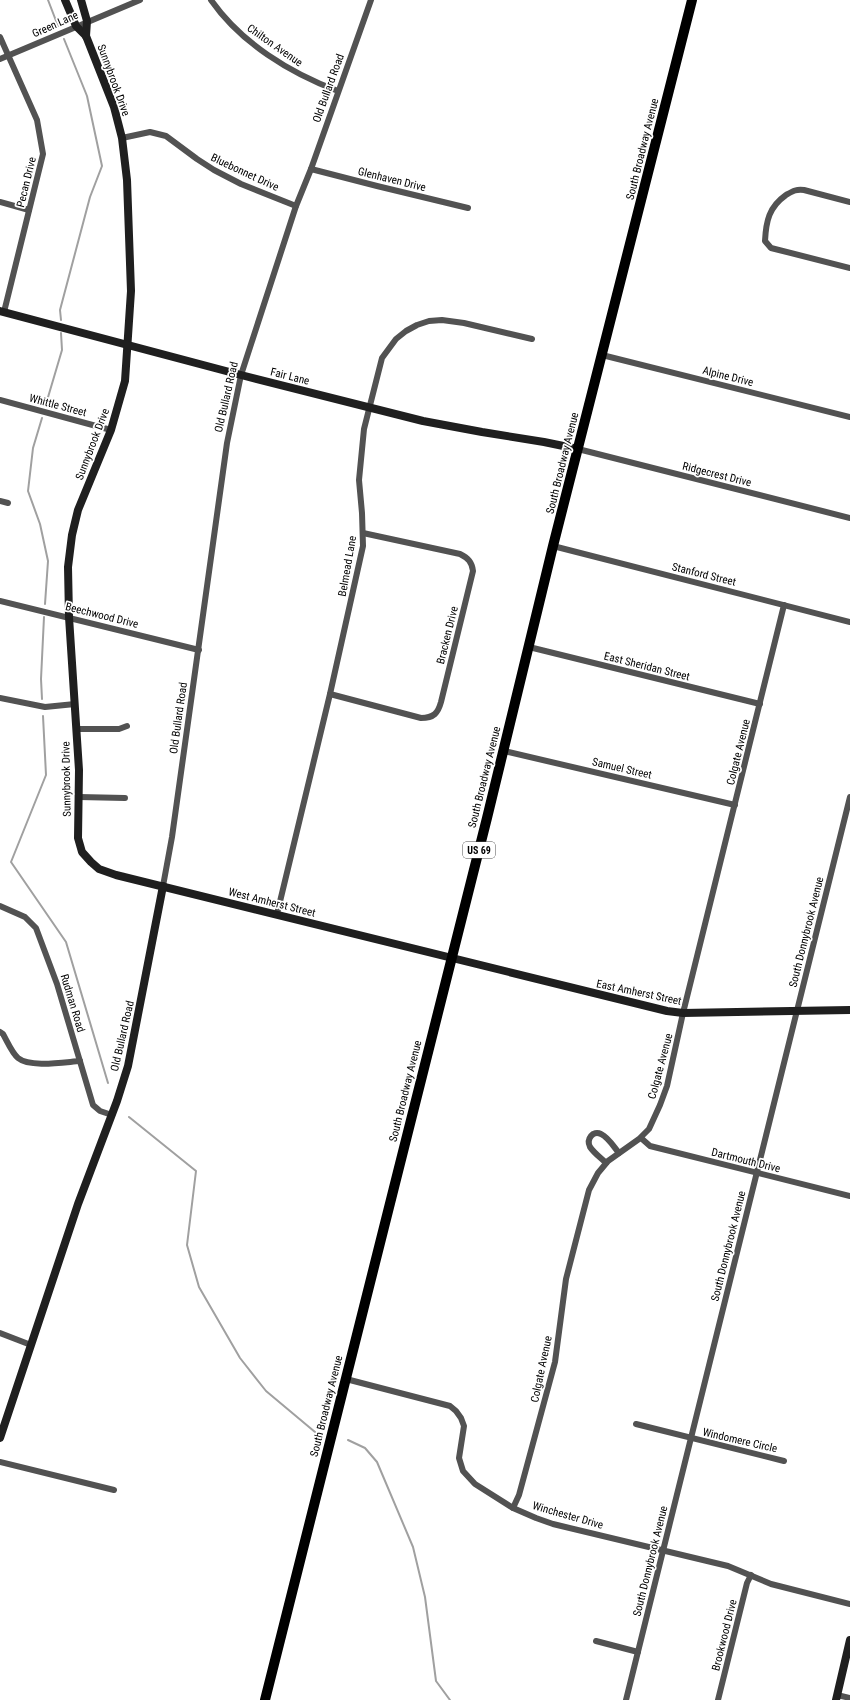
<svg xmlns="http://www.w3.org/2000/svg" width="850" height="1700" font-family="'Roboto Condensed',sans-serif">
<rect width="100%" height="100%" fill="#fff"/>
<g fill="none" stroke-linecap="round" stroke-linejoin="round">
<g stroke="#a0a0a0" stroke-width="2">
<path d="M48 0 58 26"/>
<path d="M61 320 60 310 90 197 102 166 87 96 64 39"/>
<path d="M46 404 62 350 61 333"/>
<path d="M42 418 33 448 28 491 40 524 48 561 45 604"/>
<path d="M42 699 41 679 44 617"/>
<path d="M43 716 46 775 11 862 66 942 108 1083"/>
<path d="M129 1117 196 1171 187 1245 199 1287 240 1358 266 1391 315 1432"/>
<path d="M348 1440 365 1448 377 1462 413 1547 425 1597 436 1681 450 1700"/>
</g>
<g stroke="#525252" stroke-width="6">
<path d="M211 0C241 43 290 73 338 91"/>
<path d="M0 37 37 120 43 154 4 312"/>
<path d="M0 59 140 0"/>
<path d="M122 138 150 132 166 136 197 159 214 170 241 184 296 206"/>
<path d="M311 169 377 186 468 208"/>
<path d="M0 202 29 210"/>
<path d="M850 202 804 190C796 189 793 191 786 195 769 207 766 221 765 241L771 248 850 268"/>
<path d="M602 355 850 417"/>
<path d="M0 400 111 430"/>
<path d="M578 449 850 518"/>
<path d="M0 501 8 503"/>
<path d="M553 546 850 622"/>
<path d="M0 601 199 650"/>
<path d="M529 647 760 704"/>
<path d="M330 694 421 718C434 718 438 713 441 702L473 571C472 562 468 558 460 554L363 533"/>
<path d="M0 698 45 707 75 704"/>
<path d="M76 729H119L127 726"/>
<path d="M504 751 735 805"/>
<path d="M79 797 125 798"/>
<path d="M163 886 172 837 227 443 241 375 296 206 311 169 371 0"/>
<path d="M0 906 25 917 36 928 57 984 93 1105 100 1111 112 1115"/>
<path d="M277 914 330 694 363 546 362 513 359 480 364 429 382 358 396 339 406 331 417 325 429 321 442 320 464 323 532 339"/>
<path d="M0 1032 3 1034C7 1041 12 1053 18 1058 30 1068 65 1062 80 1061"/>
<path d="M641 1138 650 1146 850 1196"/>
<path d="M606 1163C601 1158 594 1153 590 1147 586 1139 593 1130 601 1134 608 1137 614 1147 619 1153"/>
<path d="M0 1333 31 1345"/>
<path d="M346 1379 450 1406 456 1411 461 1418 464 1426 459 1458 463 1471 475 1484 513 1508 536 1518 553 1524 728 1566 771 1584 850 1604"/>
<path d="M636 1424 784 1461"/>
<path d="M0 1462 114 1490"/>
<path d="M513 1508 519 1495 555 1362 566 1279 589 1190 598 1173 608 1161 639 1139 649 1129 660 1105 667 1086 683 1013 784 605"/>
<path d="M596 1641 638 1652"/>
<path d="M837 1695 850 1698"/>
<path d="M626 1700 850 797"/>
<path d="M718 1700 747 1583 751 1575"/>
</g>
<g stroke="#1f1f1f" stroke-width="8">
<path d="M65 0 76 26 86 36 114 107 122 138 127 180 131 291 125 381 111 430 78 510 72 535 68 567 69 617 79 770 78 838 82 852 91 862 99 869 116 875 667 1011 683 1013 850 1010"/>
<path d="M81 0 87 21 86 36"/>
<path d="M0 311 241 375 423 421 482 432 544 442 578 449"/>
<path d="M0 1438 78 1204 117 1101 128 1066 163 886"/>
<path d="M836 1700 850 1640"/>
</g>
<path stroke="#000" stroke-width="10" d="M265 1700 487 818 553 546 692 0"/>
</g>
<g text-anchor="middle" stroke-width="3.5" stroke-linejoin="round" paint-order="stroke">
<rect fill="#fff" stroke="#4c4c4c" stroke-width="1" x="463" y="842" width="32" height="16" rx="3"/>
<g font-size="10" font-weight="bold" fill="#000">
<text x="479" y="854">US 69</text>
</g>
<g font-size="11" fill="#000" stroke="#fff">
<text transform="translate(55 24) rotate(-24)" y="4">Green Lane</text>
<text transform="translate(275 45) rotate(35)" y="4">Chilton Avenue</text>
<text transform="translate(114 80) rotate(70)" y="4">Sunnybrook Drive</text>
<text transform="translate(328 88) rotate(-70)" y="4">Old Bullard Road</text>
<text transform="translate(642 149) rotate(-76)" y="4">South Broadway Avenue</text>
<text transform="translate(245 172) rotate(25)" y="4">Bluebonnet Drive</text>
<text transform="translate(392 179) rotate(14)" y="4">Glenhaven Drive</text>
<text transform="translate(26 182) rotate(-76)" y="4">Pecan Drive</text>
<text transform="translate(290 376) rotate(14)" y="4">Fair Lane</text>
<text transform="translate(728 376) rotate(14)" y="4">Alpine Drive</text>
<text transform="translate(226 397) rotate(-77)" y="4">Old Bullard Road</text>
<text transform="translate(58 405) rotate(15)" y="4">Whittle Street</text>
<text transform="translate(92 444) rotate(-69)" y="4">Sunnybrook Drive</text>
<text transform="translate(562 463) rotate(-76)" y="4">South Broadway Avenue</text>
<text transform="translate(717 474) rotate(14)" y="4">Ridgecrest Drive</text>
<text transform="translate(347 566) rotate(-80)" y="4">Belmead Lane</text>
<text transform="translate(704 574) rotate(14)" y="4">Stanford Street</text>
<text transform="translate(102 615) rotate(14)" y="4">Beechwood Drive</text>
<text transform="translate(447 635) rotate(-76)" y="4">Bracken Drive</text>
<text transform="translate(647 666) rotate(14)" y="4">East Sheridan Street</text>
<text transform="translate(178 718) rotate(-82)" y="4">Old Bullard Road</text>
<text transform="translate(738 752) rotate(-76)" y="4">Colgate Avenue</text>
<text transform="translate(622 768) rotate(13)" y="4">Samuel Street</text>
<text transform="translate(484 777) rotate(-76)" y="4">South Broadway Avenue</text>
<text transform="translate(66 779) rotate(-91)" y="4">Sunnybrook Drive</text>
<text transform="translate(272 902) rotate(14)" y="4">West Amherst Street</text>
<text transform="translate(806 932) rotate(-76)" y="4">South Donnybrook Avenue</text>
<text transform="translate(639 992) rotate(12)" y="4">East Amherst Street</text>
<text transform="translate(73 1003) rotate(73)" y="4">Rudman Road</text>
<text transform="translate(122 1036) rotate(-77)" y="4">Old Bullard Road</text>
<text transform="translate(660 1066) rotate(-75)" y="4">Colgate Avenue</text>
<text transform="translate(405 1091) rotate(-76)" y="4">South Broadway Avenue</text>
<text transform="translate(746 1160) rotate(14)" y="4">Dartmouth Drive</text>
<text transform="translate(728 1246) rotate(-76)" y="4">South Donnybrook Avenue</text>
<text transform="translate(541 1369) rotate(-78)" y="4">Colgate Avenue</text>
<text transform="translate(326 1406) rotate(-76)" y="4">South Broadway Avenue</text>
<text transform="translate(740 1440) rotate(13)" y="4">Windomere Circle</text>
<text transform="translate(568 1515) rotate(16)" y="4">Winchester Drive</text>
<text transform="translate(650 1561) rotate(-76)" y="4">South Donnybrook Avenue</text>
<text transform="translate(724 1635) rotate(-76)" y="4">Brookwood Drive</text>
</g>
</g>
</svg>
